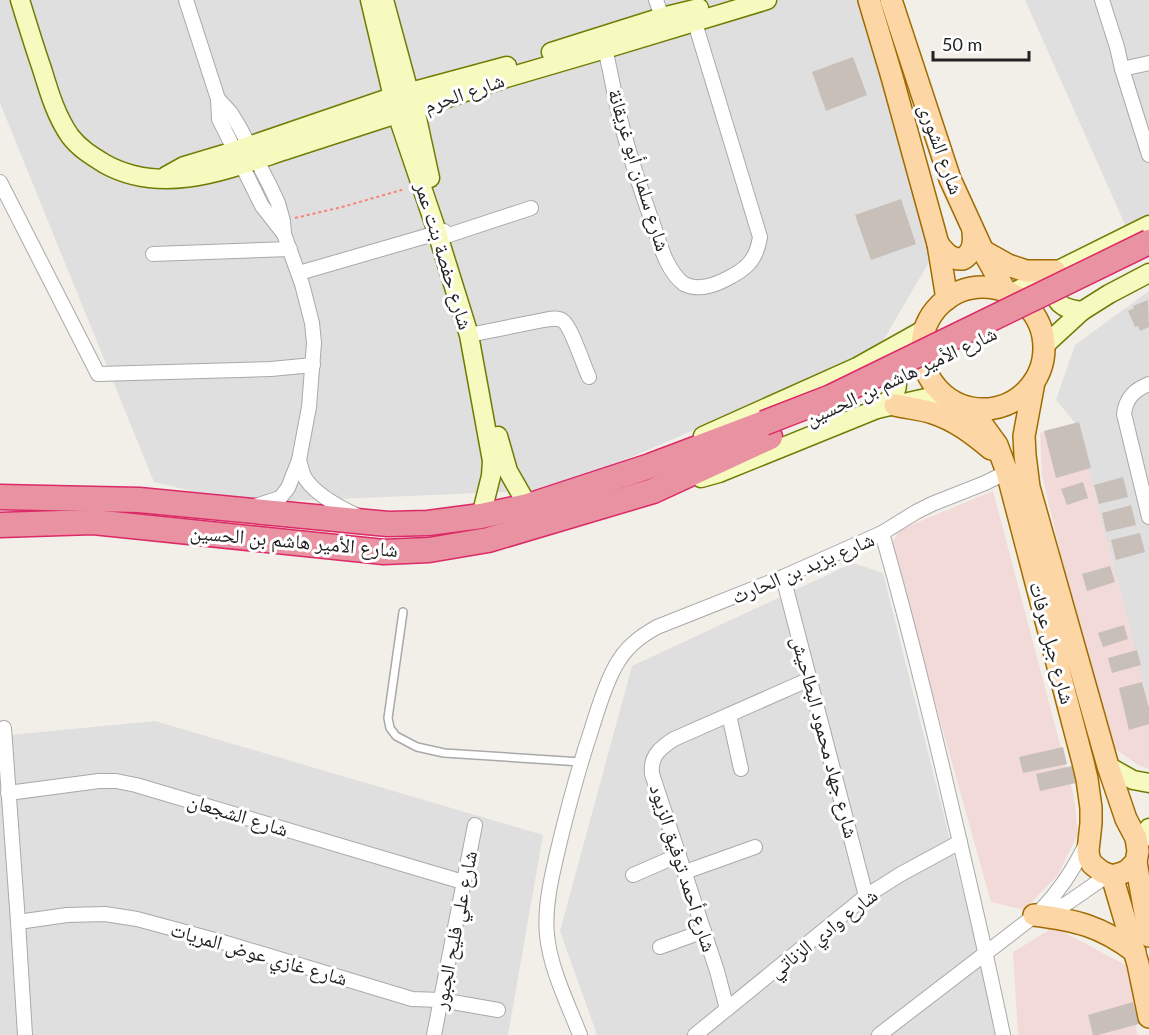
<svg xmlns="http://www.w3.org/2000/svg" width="1149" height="1035" font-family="Lato,'Noto Naskh Arabic',sans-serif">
<rect width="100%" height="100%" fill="#f2efe9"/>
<g fill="#e0dfdf">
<path d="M0 0H862L935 252 877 351 555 490 242 503 154 482 0 103Z"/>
<path d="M1025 0H1149V220L1127 229Z"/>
<path d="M1149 291V704L1077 425 1056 400 1075 345Z"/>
<path d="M853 563 883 573 999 1035H597L560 931 632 666Z"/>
<path d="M155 721 543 835 508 1035H0V736Z"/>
</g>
<g fill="#f2dad9">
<path d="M1077 424 1149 704V769L1138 765 1105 742 1042 475 1040 433Z"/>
<path d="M993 491 1074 797 1078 834 1057 876 1024 910 991 902 891 545 899 530Z"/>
<path d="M1054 927 1131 968 1137 1035H1018L1013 952Z"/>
</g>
<g fill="#c7bfb8">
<path d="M853 57 867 95 826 111 812 72Z"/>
<path d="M901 199 916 244 871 260 855 215Z"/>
<path d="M1148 300 1149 327 1140 331 1138 326 1135 327 1128 311 1134 308 1133 306Z"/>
<path d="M1079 422 1091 468 1056 478 1044 431Z"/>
<path d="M1123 477 1128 497 1099 504 1094 485Z"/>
<path d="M1083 482 1088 498 1067 505 1061 489Z"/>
<path d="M1131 505 1136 525 1106 532 1102 513Z"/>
<path d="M1140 533 1145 552 1116 560 1111 540Z"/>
<path d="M1110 566 1115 582 1087 591 1082 574Z"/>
<path d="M1124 625 1128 639 1103 647 1098 633Z"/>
<path d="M1137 650 1141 665 1112 673 1108 658Z"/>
<path d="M1142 682 1149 708V724L1129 730 1119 688Z"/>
<path d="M1063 747 1067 764 1023 773 1019 757Z"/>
<path d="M1072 766 1076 783 1040 791 1036 774Z"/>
<path d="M1133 1002 1139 1024 1098 1035H1093L1088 1015Z"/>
</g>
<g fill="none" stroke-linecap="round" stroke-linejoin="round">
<defs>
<path id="lane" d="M403 612 388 718 390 728 396 736 417 747 444 753 581 762"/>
<g id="street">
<path d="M186 0 218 99 219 119 224 129 262 206 284 234"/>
<path d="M656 0 665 25"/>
<path d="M1102 0 1117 47 1122 69 1149 63"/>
<path d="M603 42C610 65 613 90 619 114 628 151 640 188 653 224 657 236 661 250 667 262 671 270 677 279 684 284 700 292 718 284 732 276 749 267 757 257 760 237L692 13"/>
<path d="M1122 69 1149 155"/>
<path d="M218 99 231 113 240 128 269 184 278 203 283 221 284 234 302 284 312 323 314 343 309 407 299 460 288 488 280 498 255 506"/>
<path d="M0 182 98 374 271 369 313 365"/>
<path d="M446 236 531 208"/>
<path d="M153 254 290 249"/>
<path d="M299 273 444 231"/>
<path d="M469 335 544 320C550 319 558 317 563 321 571 326 584 367 589 377"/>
<path d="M1149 384C1134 390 1126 398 1124 414L1149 517"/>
<path d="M299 460C301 466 302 473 305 478 315 494 339 507 356 515"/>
<path d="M882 533C909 627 932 722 954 817 971 889 988 962 1003 1035"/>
<path d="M783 577 866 896"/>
<path d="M729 715 741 769"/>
<path d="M4 728 18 922 25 1035"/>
<path d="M8 793 99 781H116L136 785 463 882"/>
<path d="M685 872 755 847"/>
<path d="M633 875 679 855"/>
<path d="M1040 912 1066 904 1108 875"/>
<path d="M18 922 67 915 105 914 137 919 226 943 412 999 441 1000 498 1010"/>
<path d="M660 947 704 931"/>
<path d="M727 1009 717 971 652 774C650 756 660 748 674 739L810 679"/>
<path d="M434 1035 475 825"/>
<path d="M580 1035C568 1004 550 968 547 935 544 904 553 871 560 841 569 804 579 767 591 731 598 709 604 687 615 667 625 648 639 637 657 627L783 577 882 533 916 512 932 504 985 483 1007 472"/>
<path d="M695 1035 866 896 901 874 960 842"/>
<path d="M879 1035 1038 913C1058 893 1074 869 1086 844"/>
</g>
<g id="secondary">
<path d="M20 0C27 23 34 46 42 69 49 92 56 116 70 136 80 149 92 156 105 164 165 197 231 168 289 149 325 137 361 126 397 114L415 109 506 78 605 49 767 0"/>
<path d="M370 0 397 114 435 226 469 335 492 461 491 476 481 516"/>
<path d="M384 0 409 92 415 109 430 178"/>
<path d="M551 52 662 17 699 8"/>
<path d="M166 176 184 166 234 151 392 97 507 66"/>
<path d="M1059 279 1054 290C1056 307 1068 309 1082 311"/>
<path d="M1010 294 1149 225"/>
<path d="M1044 346 1082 311 1109 294 1149 273"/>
<path d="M876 369C890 370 904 380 893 395 889 401 882 405 877 409"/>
<path d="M498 436 508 471 528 506"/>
<path d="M703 436 857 367 925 329"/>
<path d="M701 478 719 473 877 409 926 398 948 399"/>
<path d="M1108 766 1133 780 1149 783"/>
<path d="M1138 845 1149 828"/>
</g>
<g id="primary">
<path d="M869 0 892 77 938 244 947 299"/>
<path d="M891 0 950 179 983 251 1006 292"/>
<path d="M938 244C945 253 951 260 963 259 974 252 974 242 973 231"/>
<path d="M983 251 1008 265 1026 271H1055"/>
<circle cx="983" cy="348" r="61"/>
<path d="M895 405C907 408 921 409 933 413 955 420 973 434 991 449"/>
<path d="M971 409 997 445 1007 472 1083 762 1087 779 1091 808V823L1088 851 1089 858 1092 864 1102 872 1112 876 1122 873 1127 871 1136 862 1138 851 1136 838 1126 819 1108 766 1029 487 1025 455 1024 436 1034 382"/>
<path d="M1136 862 1149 936"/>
<path d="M1112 876 1138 964 1149 1017"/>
<path d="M1034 915C1075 920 1101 926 1135 952"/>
</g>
<g id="highway">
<path d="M0 497 139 500 388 524 428 523 481 516 528 506 650 466 764 423"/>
<path d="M0 525 93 522 384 552 429 550 488 540 653 491 770 437"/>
</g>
</defs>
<use href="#lane" stroke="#a9a9a9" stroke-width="10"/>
<use href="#street" stroke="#a9a9a9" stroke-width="16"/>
<use href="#secondary" stroke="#707d05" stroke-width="21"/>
<use href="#primary" stroke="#a06b00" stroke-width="24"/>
<use href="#highway" stroke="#dc2a67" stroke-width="27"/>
<path stroke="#fa8072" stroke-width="2" stroke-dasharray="3 3" stroke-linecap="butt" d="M295 218 342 207 405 189"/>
<use href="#lane" stroke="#fff" stroke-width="7"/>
<use href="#street" stroke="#fff" stroke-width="14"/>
<use href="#secondary" stroke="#f7fabf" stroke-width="18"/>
<use href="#primary" stroke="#fcd6a4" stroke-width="21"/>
<use href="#highway" stroke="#e892a2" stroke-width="24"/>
<defs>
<path id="highway-bridge" d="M764 423 831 397 1149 242"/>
</defs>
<use href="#highway-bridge" stroke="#dc2a67" stroke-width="27" stroke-linecap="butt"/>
<use href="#highway-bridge" stroke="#e892a2" stroke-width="24"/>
</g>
<g text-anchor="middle" stroke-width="6" stroke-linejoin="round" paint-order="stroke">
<g font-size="20" fill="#222" stroke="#fff">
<text transform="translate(464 93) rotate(-19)" y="7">شارع الحرم</text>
<text transform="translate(941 149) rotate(70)" y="7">شارع الشورى</text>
<text transform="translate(639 170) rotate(73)" y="7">شارع سلمان أبو غريقانة</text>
<text transform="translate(444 256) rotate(73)" y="7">شارع حفصة بنت عمر</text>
<text transform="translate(901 376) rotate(-25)" y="7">شارع الأمير هاشم بن الحسين</text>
<text transform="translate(294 541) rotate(5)" y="7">شارع الأمير هاشم بن الحسين</text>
<text transform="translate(803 568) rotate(-23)" y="7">شارع يزيد بن الحارث</text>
<text transform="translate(1052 643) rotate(75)" y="7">شارع جبل عرفات</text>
<text transform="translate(825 737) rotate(75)" y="7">شارع جهاد محمود البطاحيش</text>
<text transform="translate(238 815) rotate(17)" y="7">شارع الشجعان</text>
<text transform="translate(683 868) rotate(72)" y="7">شارع أحمد توفيق الزيود</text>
<text transform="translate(455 930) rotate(-79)" y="7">شارع علي فليح الجبور</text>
<text transform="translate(823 933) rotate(-38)" y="7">شارع وادي الزناتي</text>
<text transform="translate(259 954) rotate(16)" y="7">شارع غازي عوض المريات</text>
</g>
</g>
<path d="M933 51v9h96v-9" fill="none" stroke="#222222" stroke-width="3"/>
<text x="942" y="51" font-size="18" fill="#222222" stroke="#ffffff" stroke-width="4.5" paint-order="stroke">50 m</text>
</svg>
